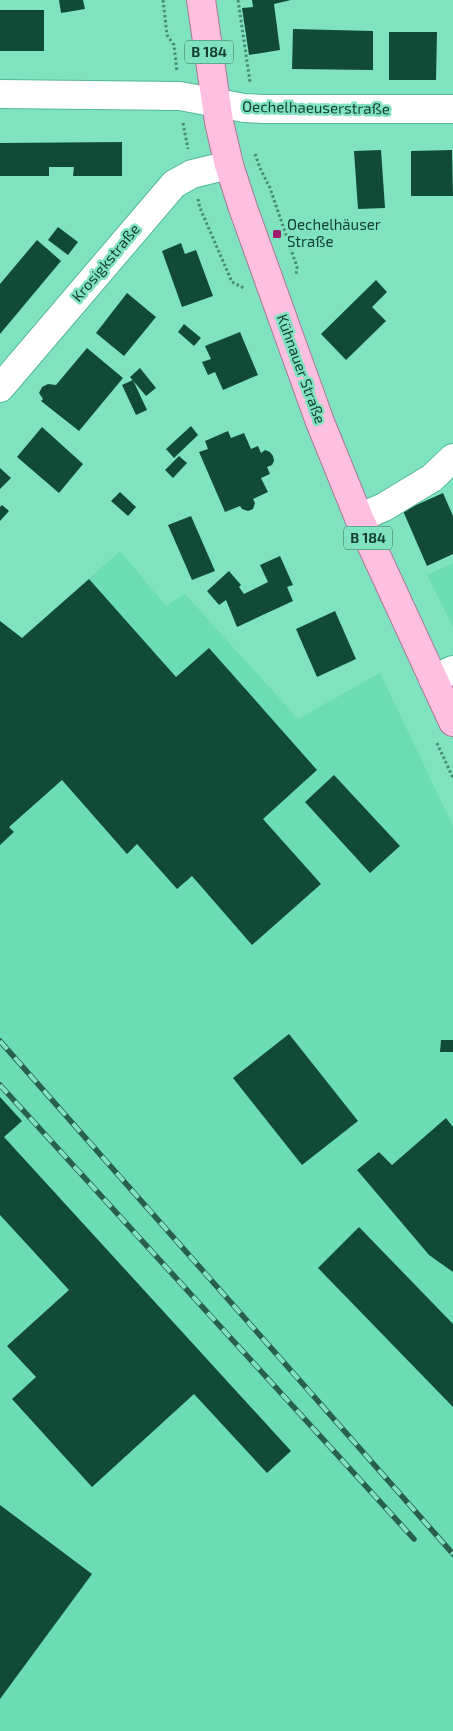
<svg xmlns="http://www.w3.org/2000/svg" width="453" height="1731" font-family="'Exo 2',sans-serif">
<rect width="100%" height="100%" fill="#80e3bf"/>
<g fill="#6cdcb4">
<path d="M120 551 166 606 185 594 298 719 380 673 453 826V1731H0V621L22 638Z"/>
<path d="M453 563V627L427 575Z"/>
</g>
<g fill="#124a38">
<path d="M59 0H83L85 9 61 13Z"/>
<path d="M252 0H291L274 4 280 50 249 55 242 8 253 7Z"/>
<rect x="0" y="10" width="44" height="41"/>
<path d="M293 29 373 31V70L292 69Z"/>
<path d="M389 32H437L436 80H389Z"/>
<path d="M122 142V176H73L74 167H49V176H0V143Z"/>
<path d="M381 150 385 208 358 209 354 151Z"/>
<path d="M452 150 453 196H411V151Z"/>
<path d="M58 227 78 242 68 255 48 240Z"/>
<path d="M37 240 61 261 0 334V284Z"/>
<path d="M181 243 185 254 196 250 213 296 182 307 162 251Z"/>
<path d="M376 280 387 292 372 307 386 321 346 360 321 334Z"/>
<path d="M127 293 156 317 124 356 96 333Z"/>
<path d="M184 324 201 338 194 346 178 332Z"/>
<path d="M240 332 258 375 223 390 215 372 208 375 202 362 211 359 205 346Z"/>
<path d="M87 348 123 378 79 431 41 401 43 399 39 393 42 387 48 384 56 385Z"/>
<path d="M140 368 156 388 146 396 130 377Z"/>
<path d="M133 380 147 410 136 415 122 385Z"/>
<path d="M191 426 198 435 174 458 166 449Z"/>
<path d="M42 427 83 464 59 493 17 457Z"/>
<path d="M228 431 231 438 244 433 251 449 258 446 261 453 265 450 270 452 273 456 274 461 272 465 267 467 270 474 261 478 268 492 253 499 255 503 253 509 248 511 242 509 240 506 225 512 199 452 208 449 205 441Z"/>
<path d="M179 456 187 463 173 478 165 470Z"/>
<path d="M0 468 11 478 0 489Z"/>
<path d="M120 492 136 507 128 516 111 501Z"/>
<path d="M443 493 453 516V554L427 566 403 511Z"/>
<path d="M2 505 9 511 0 521V507Z"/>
<path d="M191 516 215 571 192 580 168 525Z"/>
<path d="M280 556 293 585 287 587 293 601 237 627 226 600 219 605 207 591 229 571 241 585 239 587 244 594 268 582 260 565Z"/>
<path d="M89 579 176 677 209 648 317 770 263 819 321 884 252 945 192 876 177 889 137 844 127 854 62 780 9 827 14 832 0 845V621L22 638Z"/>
<path d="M335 611 356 659 317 677 296 629Z"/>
<path d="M334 775 400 846 370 873 305 802Z"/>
<path d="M289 1034 358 1121 302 1165 233 1078Z"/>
<path d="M441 1040H453V1052H440Z"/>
<path d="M0 1097 22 1121 4 1137 291 1451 267 1473 194 1394 92 1487 12 1399 36 1377 7 1346 69 1290 0 1215Z"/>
<path d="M446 1118 453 1127V1272L429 1255 357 1170 379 1152 392 1165Z"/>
<path d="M359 1227 453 1324V1407L318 1268Z"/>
<path d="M0 1505 92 1574 0 1699Z"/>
</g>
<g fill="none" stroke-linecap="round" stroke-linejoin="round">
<defs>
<g id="minor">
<path d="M0 94 180 96 244 108 263 109H453"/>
<path d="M0 388 174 184 192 174 229 165"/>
<path d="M359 518 384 507 432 478 453 458"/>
<path d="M433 679 453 670"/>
</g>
<path id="major" d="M201 0 219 122 229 165 243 208 320 422 359 518 453 722"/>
</defs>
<use href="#minor" stroke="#53b895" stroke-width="30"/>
<use href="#major" stroke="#ac7796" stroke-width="30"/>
<g stroke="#478d74" stroke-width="3" stroke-dasharray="2.5 2.5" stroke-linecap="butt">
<path d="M163 0 167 35 174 45 177 72"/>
<path d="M238 0 250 82"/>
<path d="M183 123 188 149"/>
<path d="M255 154 260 168 270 188 297 267 296 275"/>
<path d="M198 199 200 208 232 282 244 288"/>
<path d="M437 743 453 778"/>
</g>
<use href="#minor" stroke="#fff" stroke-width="28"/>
<use href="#major" stroke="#febfe0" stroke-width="28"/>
<defs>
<g id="rail">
<path d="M0 1041 453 1554"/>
<path d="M0 1085 414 1539"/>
</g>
</defs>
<use href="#rail" stroke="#295f4d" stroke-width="5.5"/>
<use href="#rail" stroke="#80e3bf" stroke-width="4" stroke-dasharray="11" stroke-linecap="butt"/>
</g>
<rect fill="#9e1c6e" stroke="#80e3bf" stroke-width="2" x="272" y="229" width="10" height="10" rx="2.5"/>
<g text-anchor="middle" stroke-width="5" stroke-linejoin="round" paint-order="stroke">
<g fill="#80e3bf" stroke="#34705c" stroke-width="1">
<rect x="185" y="40.5" width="48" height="23" rx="4"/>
<rect x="344" y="526.5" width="48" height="23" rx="4"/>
</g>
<g font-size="14" font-weight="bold" fill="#143f31">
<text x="209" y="57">B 184</text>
<text x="368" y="543">B 184</text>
</g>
<g font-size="15" fill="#143f31" stroke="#80e3bf">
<text transform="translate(316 108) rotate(1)" y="5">Oechelhaeuserstraße</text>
<text transform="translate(106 263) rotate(-50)" y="5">Krosigkstraße</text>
<text transform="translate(301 369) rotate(70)" y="5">Kühnauer Straße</text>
</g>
<g font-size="15" fill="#143f31" stroke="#80e3bf" text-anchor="start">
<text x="287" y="230">Oechelhäuser<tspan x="287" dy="17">Straße</tspan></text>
</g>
</g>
</svg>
